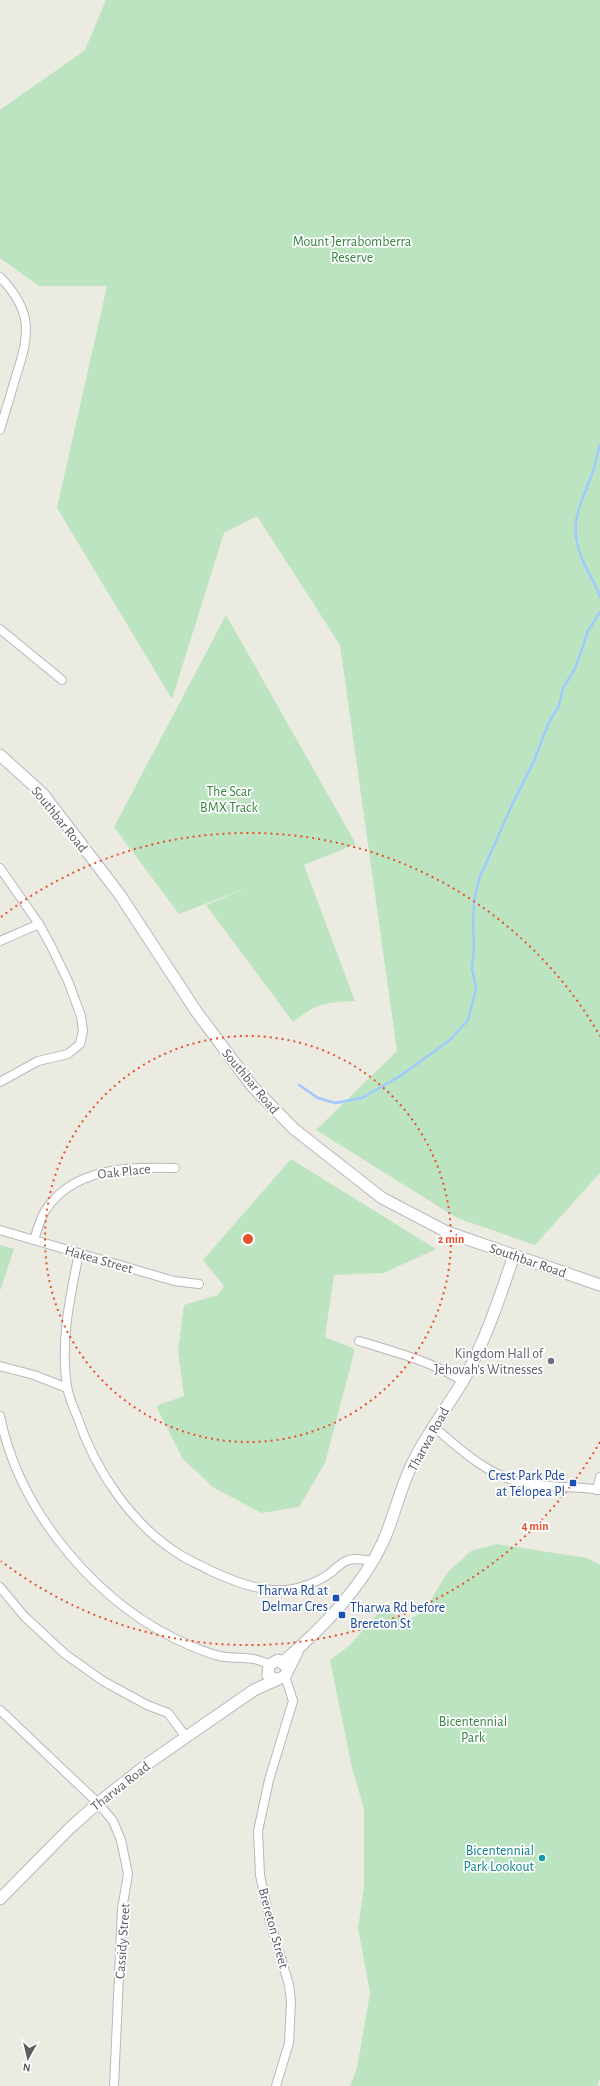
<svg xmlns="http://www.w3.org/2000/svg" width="600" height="2086" font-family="'Alegreya Sans',sans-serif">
<rect width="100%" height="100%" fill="#ecebe1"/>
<g fill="#bde4c1">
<path d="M106 0H600V1173L535 1245 457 1218 316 1130 397 1051 340 645 257 516 224 533 172 699 57 508 107 286H39L0 258V110L85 50Z"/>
<path d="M226 615 356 844 304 865 355 1001C323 1003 318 1003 293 1022L206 905 249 887 179 914 114 827Z"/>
<path d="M291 1159 436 1249 384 1273 334 1275 325 1337 355 1349 325 1463 299 1507 262 1513 214 1488 183 1459 156 1406 184 1396 178 1351 184 1305 218 1295 224 1286 203 1260Z"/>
<path d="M0 1245 14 1249 0 1291Z"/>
<path d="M497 1544 587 1558 600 1565V2079L597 2086H350L357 2068 370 1993 358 1928 364 1887V1809L352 1768 330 1660 349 1646 383 1608 406 1621 424 1611 448 1572 471 1551Z"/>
</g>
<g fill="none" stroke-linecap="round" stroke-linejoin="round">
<g stroke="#9fcafe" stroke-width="2.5">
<path d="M600 445C597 454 596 465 592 474 581 505 568 522 581 556 586 570 595 582 600 597"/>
<path d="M299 1085 318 1098 335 1103 362 1098 400 1076 450 1040 468 1020 476 989 472 968 474 948 473 922 474 902 479 879 512 805 534 761 549 722 559 706 563 688 575 669 588 631 600 612"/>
</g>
<defs>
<g id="street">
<path d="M0 277C33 311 30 334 16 376 11 394 5 412 0 430"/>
<path d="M0 629 62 680"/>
<path d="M0 868 39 924 51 946 68 981 81 1016 83 1031 80 1044 68 1054 38 1061 0 1082"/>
<path d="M0 941 39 924"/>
<path d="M0 1230 174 1281 199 1284"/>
<path d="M34 1240C37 1231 40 1219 45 1211 73 1167 129 1167 175 1168"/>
<path d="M79 1253C70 1297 60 1342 67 1387 69 1397 73 1407 77 1416 95 1470 132 1526 182 1556 190 1561 200 1565 209 1570 229 1579 250 1588 272 1590 291 1592 313 1585 329 1574 334 1570 340 1564 346 1561 354 1557 365 1560 373 1561"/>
<path d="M359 1341C395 1352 430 1361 463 1381"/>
<path d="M0 1366 34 1375 67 1388"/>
<path d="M0 1416C20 1514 99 1607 191 1646 199 1649 210 1654 219 1656 238 1660 251 1654 269 1665"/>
<path d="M434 1427C461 1450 488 1476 524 1483 549 1489 575 1485 600 1490"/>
<path d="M597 1490 600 1477"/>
<path d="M0 1587 24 1616 65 1654 103 1681 147 1705 168 1713 186 1737"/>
<path d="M0 1710 98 1803 113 1821 121 1840 128 1874 122 1909 114 2086"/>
<path d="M276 2086 289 2043 291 2001 289 1985 269 1918 260 1875 258 1831 269 1780 293 1701 285 1676"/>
</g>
<g id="secondary">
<path d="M0 755 43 794 120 895 196 1011 252 1086 294 1129 382 1198 447 1232 600 1285"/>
<path d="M283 1662C321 1629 361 1589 383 1542 395 1515 401 1484 415 1458 429 1431 447 1407 463 1381 485 1342 500 1297 514 1255"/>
<path d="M276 1680 268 1675 269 1665 278 1660 286 1666"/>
<path d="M0 1899 70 1828 98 1803 150 1762 254 1690 285 1676 297 1652"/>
</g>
</defs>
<use href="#street" stroke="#b6b8bd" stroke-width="10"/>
<use href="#secondary" stroke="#b6b9bf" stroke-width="13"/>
<use href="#street" stroke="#fff" stroke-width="8"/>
<use href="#secondary" stroke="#fff" stroke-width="11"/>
</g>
<g fill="none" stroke="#e6502d" stroke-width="2" stroke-dasharray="2 4">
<circle cx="248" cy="1239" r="203"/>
<path d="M600 1442A406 406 0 0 1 1 1561M1 917A406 406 0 0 1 600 1036"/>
</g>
<circle fill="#6b7280" stroke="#fff" stroke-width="1.5" cx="551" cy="1361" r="4"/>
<g fill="#1a4fb4" stroke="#fff" stroke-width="1.5">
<rect x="569" y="1479" width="8" height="8" rx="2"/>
<rect x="332" y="1594" width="8" height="8" rx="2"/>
<rect x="338" y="1611" width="8" height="8" rx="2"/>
</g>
<circle fill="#0f9aa8" stroke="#fff" stroke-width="1.5" cx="542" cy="1858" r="4"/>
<g text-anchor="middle" stroke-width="3.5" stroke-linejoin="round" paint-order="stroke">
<g font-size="14" fill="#368442" stroke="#fff">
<text x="352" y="246">Mount Jerrabomberra<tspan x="352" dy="16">Reserve</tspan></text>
<text x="229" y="796">The Scar<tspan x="229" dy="16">BMX Track</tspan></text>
<text x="473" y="1726">Bicentennial<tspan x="473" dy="16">Park</tspan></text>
</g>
<g font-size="14" fill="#595c61" stroke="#fff">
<text transform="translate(60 819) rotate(51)" y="5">Southbar Road</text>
<text transform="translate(251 1081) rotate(50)" y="5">Southbar Road</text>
<text transform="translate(124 1171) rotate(-6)" y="5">Oak Place</text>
<text transform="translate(99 1259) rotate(16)" y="5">Hakea Street</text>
<text transform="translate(528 1260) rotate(19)" y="5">Southbar Road</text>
<text transform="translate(428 1439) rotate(-61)" y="5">Tharwa Road</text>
<text transform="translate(120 1786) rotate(-38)" y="5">Tharwa Road</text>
<text transform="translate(274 1928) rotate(75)" y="5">Brereton Street</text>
<text transform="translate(122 1941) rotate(-86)" y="5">Cassidy Street</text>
</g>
<g font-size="14" fill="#5b616d" stroke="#fff" text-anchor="end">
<text x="543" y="1358">Kingdom Hall of<tspan x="543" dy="16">Jehovah's Witnesses</tspan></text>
</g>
<g font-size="14" fill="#164399" stroke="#fff" text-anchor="end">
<text x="565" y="1480">Crest Park Pde<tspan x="565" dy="16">at Telopea Pl</tspan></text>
<text x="328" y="1595">Tharwa Rd at<tspan x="328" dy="16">Delmar Cres</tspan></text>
<text x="350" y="1612" text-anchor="start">Tharwa Rd before<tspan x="350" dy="16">Brereton St</tspan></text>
</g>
<g font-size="14" fill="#0d838f" stroke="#fff" text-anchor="end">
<text x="534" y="1855">Bicentennial<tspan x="534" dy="16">Park Lookout</tspan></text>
</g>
</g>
<circle cx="248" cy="1239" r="6" fill="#e6502d" stroke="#fff" stroke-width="2"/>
<g font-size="12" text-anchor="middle" font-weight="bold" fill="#e6502d" stroke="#fff" stroke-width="3.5" stroke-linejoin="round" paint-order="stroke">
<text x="451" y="1243">2 min</text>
<text x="535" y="1530">4 min</text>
</g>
<g transform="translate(28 2058) rotate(188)" stroke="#ffffff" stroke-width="3" paint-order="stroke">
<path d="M0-3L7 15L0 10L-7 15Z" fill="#595c61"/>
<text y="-6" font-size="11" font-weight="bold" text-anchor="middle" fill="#595c61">N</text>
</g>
</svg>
